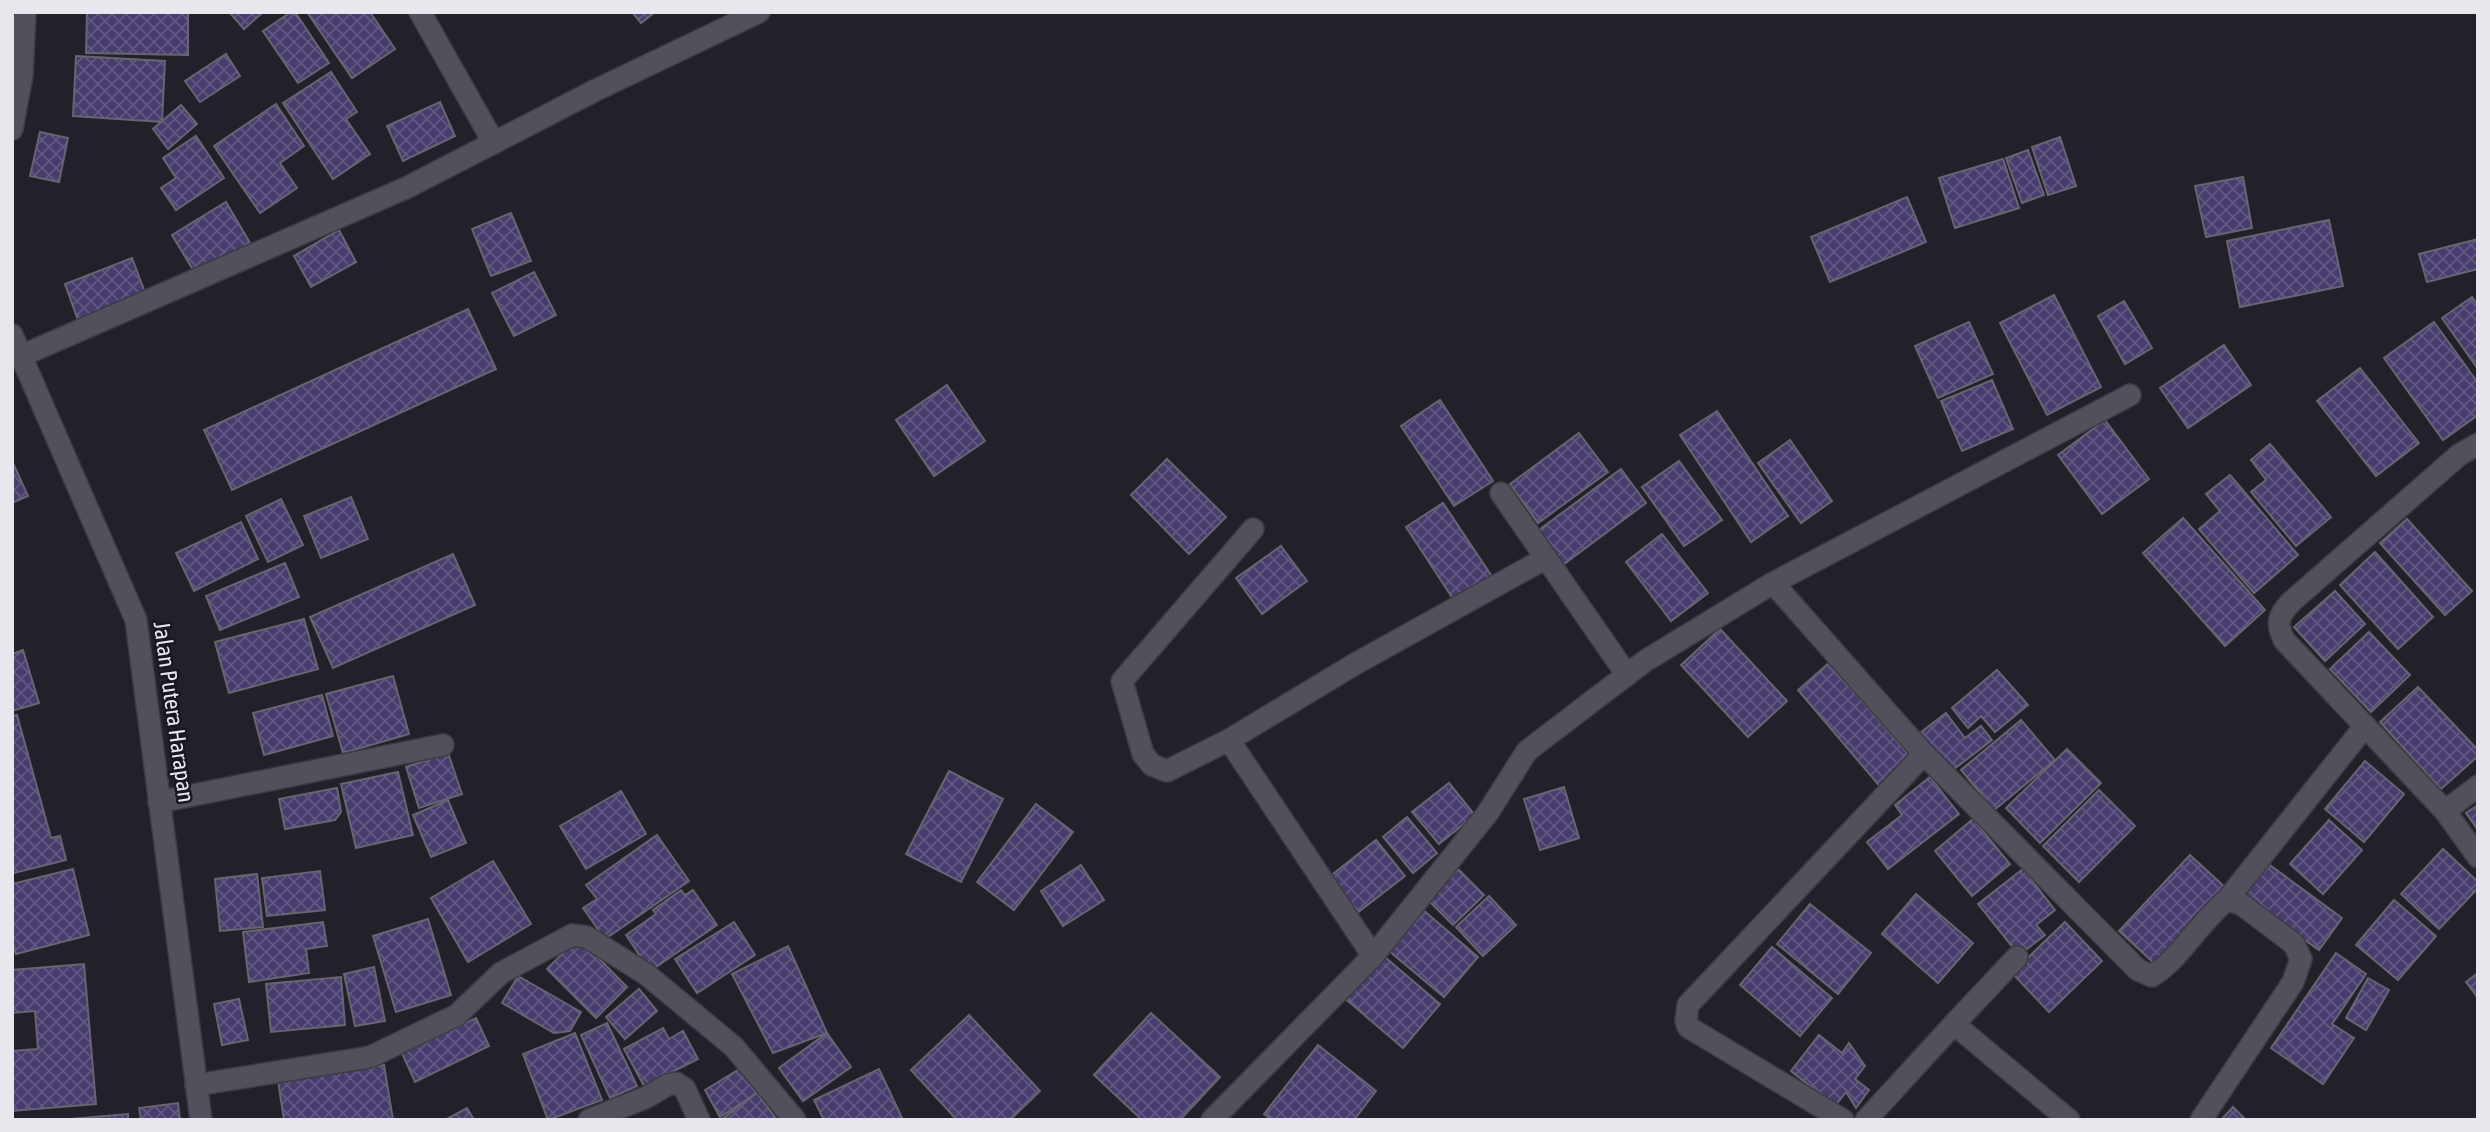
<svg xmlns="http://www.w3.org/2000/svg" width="2490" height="1132" font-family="'Asap Condensed',sans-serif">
<defs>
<pattern id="building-cross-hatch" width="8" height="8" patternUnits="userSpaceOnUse" patternTransform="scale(1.75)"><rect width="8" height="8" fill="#473c6d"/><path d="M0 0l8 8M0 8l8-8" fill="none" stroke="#625882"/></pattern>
</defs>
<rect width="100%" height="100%" fill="#22212a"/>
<g fill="url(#building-cross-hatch)" stroke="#67656f" stroke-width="2">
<path d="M87 12H188V55L86 53Z"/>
<path d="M229 12H263L244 29Z"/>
<path d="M291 12H295L329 63 298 83 263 31Z"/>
<path d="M307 12H370L395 49 352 78Z"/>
<path d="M632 12H655L641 23Z"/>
<path d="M226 54 240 76 200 102 185 81Z"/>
<path d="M76 56 165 61 162 122 73 116Z"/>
<path d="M331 72 357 112 346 119 370 154 333 179 283 103Z"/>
<path d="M440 102 455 136 403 161 387 126Z"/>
<path d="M276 104 304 146 280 163 297 188 260 213 214 146Z"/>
<path d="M181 105 197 124 168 149 153 129Z"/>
<path d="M40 132 68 138 59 182 30 176Z"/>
<path d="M196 136 224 178 176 210 161 188 176 178 163 158Z"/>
<path d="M2060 137 2076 186 2048 195 2032 147Z"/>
<path d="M2028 150 2044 195 2022 203 2006 158Z"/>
<path d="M2003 159 2019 208 1955 228 1939 178Z"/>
<path d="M2243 177 2252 228 2206 237 2195 186Z"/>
<path d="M1907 197 1926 242 1830 282 1811 237Z"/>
<path d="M226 202 250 243 196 275 172 235Z"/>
<path d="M511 213 531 261 491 276 472 229Z"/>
<path d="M2329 220 2343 286 2240 307 2227 241Z"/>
<path d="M339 230 356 262 311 287 294 256Z"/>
<path d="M2478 239V269L2427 282 2419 254Z"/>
<path d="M132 258 147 298 79 323 65 284Z"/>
<path d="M534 272 556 315 514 336 492 293Z"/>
<path d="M2054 295 2101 387 2047 415 2000 323Z"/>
<path d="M2472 297 2478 305V369L2442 318Z"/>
<path d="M2124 301 2152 348 2125 364 2098 316Z"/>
<path d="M468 309 496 369 232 490 204 430Z"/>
<path d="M1969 322 1993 374 1938 398 1915 346Z"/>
<path d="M2434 322 2478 383V415L2443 440 2384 358Z"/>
<path d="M2224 345 2251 385 2188 428 2160 388Z"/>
<path d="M2360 368 2419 443 2376 476 2317 401Z"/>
<path d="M1992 380 2013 429 1962 451 1941 401Z"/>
<path d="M947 385 985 441 934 476 896 420Z"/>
<path d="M1440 400 1493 481 1454 506 1401 426Z"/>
<path d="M1717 411 1788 516 1751 542 1680 435Z"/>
<path d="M2105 420 2149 479 2102 514 2058 455Z"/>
<path d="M1579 433 1608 472 1538 523 1510 484Z"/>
<path d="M1790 440 1832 501 1801 523 1758 463Z"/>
<path d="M2270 444 2331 517 2296 546 2251 492 2266 480 2251 460Z"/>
<path d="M1167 459 1226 517 1189 554 1131 495Z"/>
<path d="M12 461 28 496 12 503Z"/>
<path d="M1679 461 1722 520 1684 546 1642 487Z"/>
<path d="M1621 469 1646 503 1560 567 1535 533Z"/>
<path d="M2230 475 2298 555 2254 593 2199 529 2220 511 2206 494Z"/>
<path d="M351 497 368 539 321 558 304 516Z"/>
<path d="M281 499 303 545 268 562 246 516Z"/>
<path d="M1443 503 1495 581 1457 605 1406 527Z"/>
<path d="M2183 518 2265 610 2225 646 2143 553Z"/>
<path d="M2407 519 2472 591 2445 615 2380 543Z"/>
<path d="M241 522 258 559 194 591 176 553Z"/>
<path d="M1662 534 1708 593 1671 621 1626 562Z"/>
<path d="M1281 546 1307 581 1262 614 1236 578Z"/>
<path d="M2375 552 2433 617 2398 649 2340 585Z"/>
<path d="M453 554 475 605 333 668 310 617Z"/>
<path d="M285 563 299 597 220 630 206 596Z"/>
<path d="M2335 591 2365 624 2325 661 2294 627Z"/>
<path d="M304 619 318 669 229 693 215 642Z"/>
<path d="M1720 629 1787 701 1748 737 1681 665Z"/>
<path d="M2369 632 2410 675 2371 712 2330 669Z"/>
<path d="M23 650 39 703 12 711V654Z"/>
<path d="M1829 663 1915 762 1883 790 1798 690Z"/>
<path d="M1997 670 2028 705 1995 732 1981 716 1968 728 1952 708Z"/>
<path d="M393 676 409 734 343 753 326 694Z"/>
<path d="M2418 687 2478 750V756L2441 789 2380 722Z"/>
<path d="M322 695 333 736 264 755 253 713Z"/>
<path d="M1946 713 1965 738 1981 726 1992 740 1950 772 1920 733Z"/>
<path d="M17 715 51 838 60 836 66 860 14 873 12 871V716Z"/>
<path d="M2021 720 2055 760 1994 810 1961 770Z"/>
<path d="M2067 749 2101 783 2040 843 2006 808Z"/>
<path d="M448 753 462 794 419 808 406 767Z"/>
<path d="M2365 761 2404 794 2364 842 2325 809Z"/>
<path d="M949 771 1003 799 961 882 906 854Z"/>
<path d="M398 772 413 835 356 848 341 784Z"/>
<path d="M1930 777 1959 814 1888 869 1867 842 1902 815 1895 805Z"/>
<path d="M1449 783 1475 815 1439 844 1412 812Z"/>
<path d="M1564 787 1579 838 1540 850 1524 799Z"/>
<path d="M337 788 341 812 335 820 285 829 279 799Z"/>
<path d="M2099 790 2135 826 2079 882 2043 846Z"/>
<path d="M621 791 646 834 586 869 560 826Z"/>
<path d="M448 800 466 843 431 857 413 815Z"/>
<path d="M1036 804 1073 832 1014 910 977 882Z"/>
<path d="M2478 805V830L2466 813Z"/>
<path d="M1407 817 1437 853 1413 873 1383 837Z"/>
<path d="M1973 819 2010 864 1972 896 1935 851Z"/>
<path d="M2329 820 2362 850 2323 894 2290 864Z"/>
<path d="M657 835 689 881 605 939 583 908 597 899 586 885Z"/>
<path d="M1376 840 1405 876 1357 913 1328 878Z"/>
<path d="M2443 849 2478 882V888L2439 929 2401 894Z"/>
<path d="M2190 855 2226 888 2155 964 2119 931Z"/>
<path d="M2263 860 2342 918 2319 950 2240 894Z"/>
<path d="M493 861 531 924 468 962 431 898Z"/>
<path d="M1081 865 1104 900 1063 926 1041 891Z"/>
<path d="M73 869 89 935 16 954 12 940V884Z"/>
<path d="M1458 869 1484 895 1453 925 1428 900Z"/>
<path d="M2023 869 2055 910 2036 925 2045 935 2019 955 1978 904Z"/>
<path d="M320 871 325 910 267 916 262 878Z"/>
<path d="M257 874 263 927 220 931 215 879Z"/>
<path d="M681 890 685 895 693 890 717 925 650 971 626 935 656 914 653 910Z"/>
<path d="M1916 894 1973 943 1938 983 1882 934Z"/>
<path d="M1489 896 1516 925 1483 956 1456 927Z"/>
<path d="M2394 900 2436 936 2398 980 2356 945Z"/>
<path d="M1810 904 1871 953 1838 994 1777 944Z"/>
<path d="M1422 909 1478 957 1444 997 1388 950Z"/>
<path d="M428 919 451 995 396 1012 373 936Z"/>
<path d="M323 922 327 946 306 949 309 973 249 982 243 932Z"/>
<path d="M734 922 755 955 697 993 675 959Z"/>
<path d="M2065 922 2102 961 2049 1012 2012 973Z"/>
<path d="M574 942H583L627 987 596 1018 547 969Z"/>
<path d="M788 946 827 1033 773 1053 732 974Z"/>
<path d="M1772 947 1832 998 1800 1036 1740 985Z"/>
<path d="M1379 952 1440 1004 1403 1048 1342 996Z"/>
<path d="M2336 953 2366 974 2332 1024 2354 1038 2323 1084 2271 1048Z"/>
<path d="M84 964 96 1104 12 1111V1051L38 1049 35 1011 12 1013V970Z"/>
<path d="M374 967 385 1021 355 1026 344 974Z"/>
<path d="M2478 973V998L2466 982Z"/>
<path d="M518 976 581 1012 570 1031 554 1033 502 1003Z"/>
<path d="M341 977 345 1025 271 1032 266 984Z"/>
<path d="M2368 978 2389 990 2366 1030 2346 1018Z"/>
<path d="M639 989 657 1011 625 1039 606 1017Z"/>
<path d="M239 999 248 1040 222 1045 214 1004Z"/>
<path d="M1151 1013 1220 1077 1180 1120H1142L1094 1075Z"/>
<path d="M969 1015 1040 1091 1010 1120H957L911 1070Z"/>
<path d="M476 1018 489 1046 415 1082 402 1053Z"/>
<path d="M607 1023 637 1086 610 1098 581 1035Z"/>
<path d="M663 1028 669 1039 683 1031 698 1059 644 1086 624 1049Z"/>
<path d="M575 1033 602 1100 548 1120 523 1054Z"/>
<path d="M827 1033 851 1067 803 1101 779 1068Z"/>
<path d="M1819 1035 1842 1053 1849 1043 1865 1066 1855 1079 1869 1090 1856 1108 1846 1092 1835 1106 1791 1071Z"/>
<path d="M1318 1045 1376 1091 1354 1120H1272L1264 1114Z"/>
<path d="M384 1065 393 1120H284L278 1081Z"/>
<path d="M741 1068 757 1093 720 1117 705 1090Z"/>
<path d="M879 1069 903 1120H824L814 1100Z"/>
<path d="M757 1093 777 1120H721L747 1100Z"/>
<path d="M178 1103 180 1120H141L139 1108Z"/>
<path d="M2233 1107 2246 1120H2221Z"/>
<path d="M467 1108 474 1120H445Z"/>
<path d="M128 1114V1120H58Z"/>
</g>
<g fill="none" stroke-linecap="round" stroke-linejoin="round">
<defs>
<g id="minor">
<path d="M420 12 494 143"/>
<path d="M12 129 22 75 25 12"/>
<path d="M12 335 136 620 201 1120"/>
<path d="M21 356 408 187 594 91 759 12"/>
<path d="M2478 444 2459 455 2291 602C2278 616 2276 623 2284 640L2445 811 2478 857"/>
<path d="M1501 493 1627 675"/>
<path d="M1253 529 1122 681 1143 754 1152 765 1167 771 1229 740 1355 664 1546 558"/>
<path d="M1773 583 1924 754 2138 970 2152 976C2181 958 2199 922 2227 900L2241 904 2294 944 2301 959 2293 982 2201 1120"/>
<path d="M1229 740 1373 956"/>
<path d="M159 802 443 745"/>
<path d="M2445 811 2478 786"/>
<path d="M2227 900 2365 726"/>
<path d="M2017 957 1954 1024 2069 1120"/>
<path d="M196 1085 370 1057 457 1015 501 973 572 935 587 937 646 974 734 1047 795 1120"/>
<path d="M589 1120 647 1097 667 1085 676 1083 685 1089 699 1120"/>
<path d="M1212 1120 1373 956 1487 814 1527 751 1645 661 1773 583 2130 395"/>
<path d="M1843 1120 1688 1027 1686 1021 1688 1005 1924 754"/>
<path d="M1866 1120 1954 1024"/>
</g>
</defs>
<use href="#minor" stroke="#3c3b42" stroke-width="24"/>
<use href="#minor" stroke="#52505a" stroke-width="21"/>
</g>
<g text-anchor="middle" stroke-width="5" stroke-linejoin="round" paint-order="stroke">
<g font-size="23" fill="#e8e7ed" stroke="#191820">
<text transform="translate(174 712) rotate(82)" y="8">Jalan Putera Harapan</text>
</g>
</g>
<rect width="2490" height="1132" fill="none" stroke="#e8e7ed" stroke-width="28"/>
</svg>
